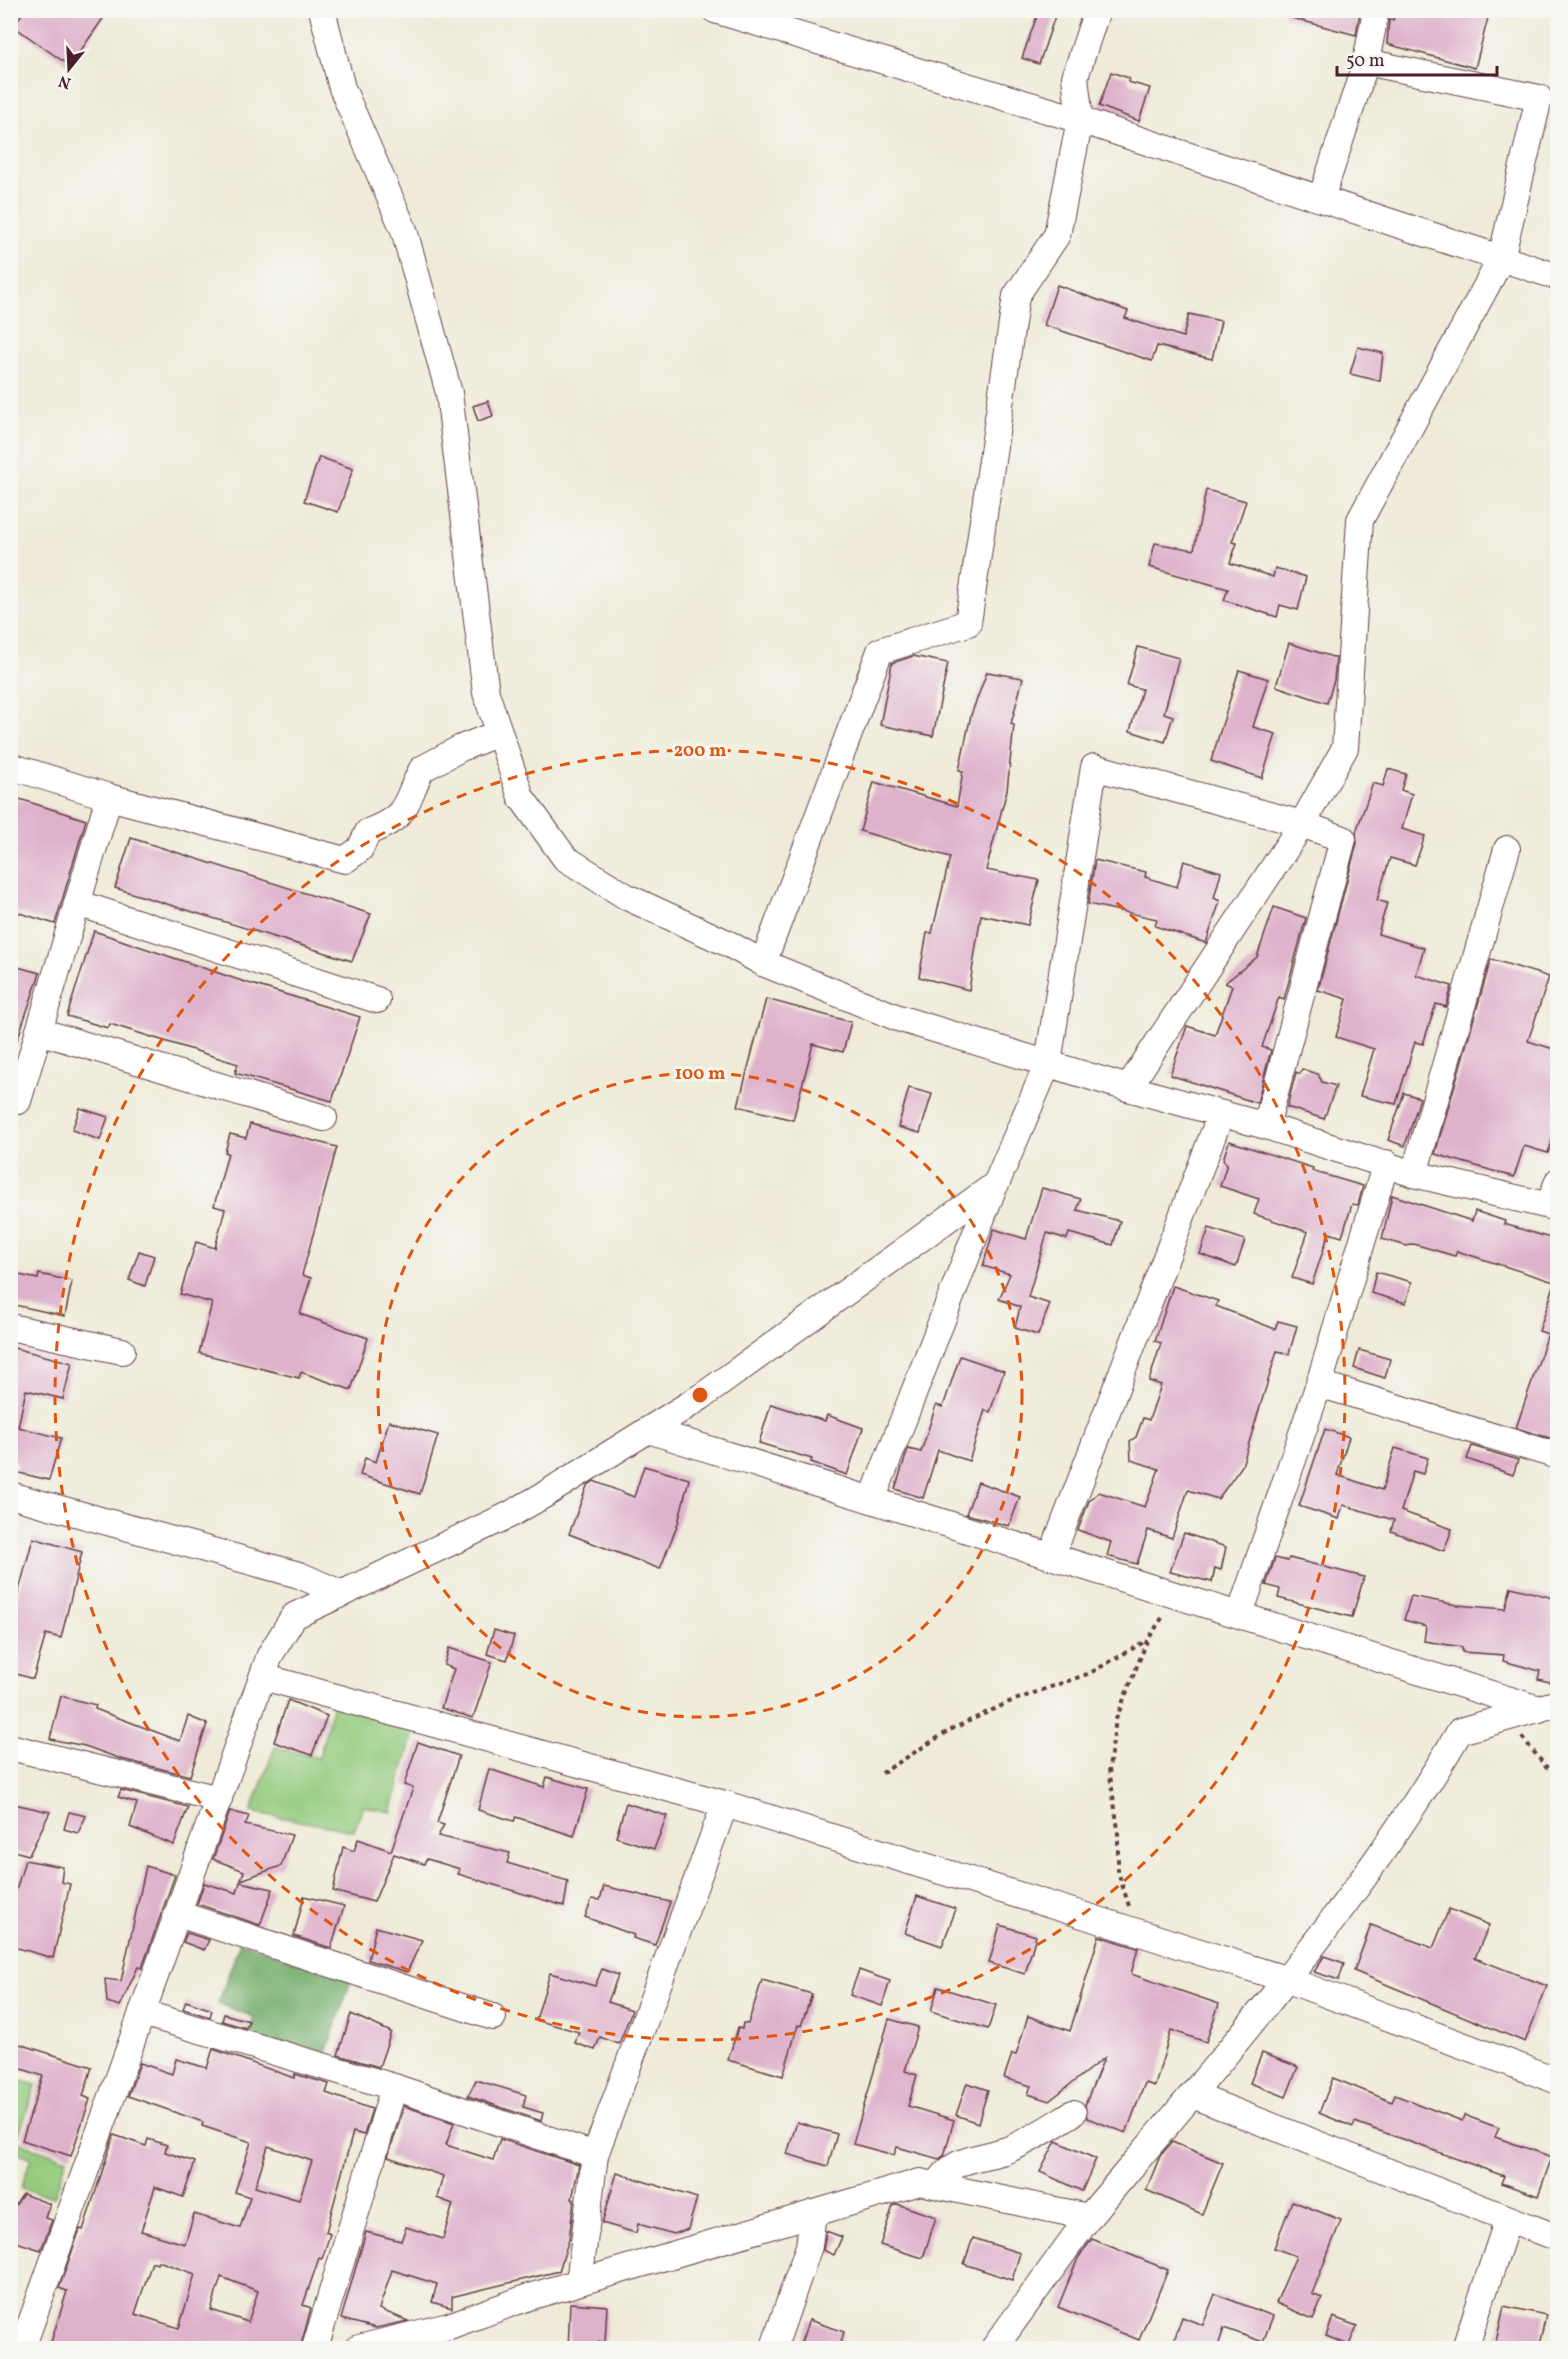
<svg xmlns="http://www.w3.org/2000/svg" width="1568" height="2359" font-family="Vollkorn,serif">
<rect width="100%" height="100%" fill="#f6f6f2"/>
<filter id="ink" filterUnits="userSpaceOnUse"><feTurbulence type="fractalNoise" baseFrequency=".0167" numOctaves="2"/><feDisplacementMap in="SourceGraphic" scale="12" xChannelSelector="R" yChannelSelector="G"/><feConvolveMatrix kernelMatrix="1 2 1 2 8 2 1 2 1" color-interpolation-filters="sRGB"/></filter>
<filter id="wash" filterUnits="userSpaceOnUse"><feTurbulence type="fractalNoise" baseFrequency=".008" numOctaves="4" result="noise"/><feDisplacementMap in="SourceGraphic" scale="24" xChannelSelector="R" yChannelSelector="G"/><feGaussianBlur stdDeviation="1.35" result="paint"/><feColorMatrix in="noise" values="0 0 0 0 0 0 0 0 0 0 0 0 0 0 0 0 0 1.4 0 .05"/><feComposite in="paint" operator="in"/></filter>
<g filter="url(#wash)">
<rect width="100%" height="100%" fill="#efebd8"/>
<g fill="#94cc7f" stroke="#6f7655" stroke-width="1.5">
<path d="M333 1703 414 1731 391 1812 363 1806 354 1831 251 1812 275 1747 319 1758Z"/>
<path d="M10 2078 36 2085 16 2142 67 2159 54 2197 21 2188 31 2158 11 2149Z"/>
</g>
<path fill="#77b06e" stroke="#60684c" stroke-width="1.5" d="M240 1942 351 1981 323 2061 248 2035 254 2017 218 2004Z"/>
<g id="blocks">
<g fill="#dfb2cc" fill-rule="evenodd">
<path d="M25 10H109L70 66 13 26Z"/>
<path d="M1039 10H1057L1039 64 1022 58Z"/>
<path d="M1285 10H1356L1360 12 1356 35 1284 16Z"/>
<path d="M1396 10H1490L1475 68 1387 44 1389 19 1393 20Z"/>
<path d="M1111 72 1129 78 1128 82 1150 88 1139 121 1099 106Z"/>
<path d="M1057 285 1128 311 1125 318 1183 337 1189 314 1221 321 1212 359 1157 346 1152 361 1044 325Z"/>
<path d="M1358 347 1383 353 1380 381 1350 374Z"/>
<path d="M488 401 493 416 478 421 473 406Z"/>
<path d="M319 457 353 469 338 512 304 501Z"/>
<path d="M1206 490 1246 501 1232 542 1237 543 1230 563 1273 577 1275 568 1306 577 1298 610 1280 605 1277 617 1224 600 1228 589 1149 567 1155 543 1194 550Z"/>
<path d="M1289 643 1336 658 1334 680 1327 703 1276 686Z"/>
<path d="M1138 647 1179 658 1164 713 1173 716 1165 742 1130 731 1142 689 1127 685Z"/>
<path d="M913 656 948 663 933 736 880 725 892 663Z"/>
<path d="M1239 670 1268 679 1253 727 1276 734 1262 778 1211 761Z"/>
<path d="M987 672 1023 678 1011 724 1014 725 1007 790 986 870 1039 880 1028 925 981 915 969 990 919 977 927 933H932L950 857 860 831 874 782 957 806 963 771 959 770 971 715Z"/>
<path d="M1388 769 1406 774 1401 790 1412 794 1402 829 1425 836 1415 865 1390 858 1377 900 1387 903 1378 934 1424 948 1416 975 1452 986 1446 1007 1436 1004 1423 1044 1415 1042 1396 1104 1360 1096 1374 1049 1336 1037 1347 999 1318 990 1357 843 1356 832 1373 783 1383 786Z"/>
<path d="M10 796 86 820 55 924 10 910Z"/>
<path d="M131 838 371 914 352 961 115 888Z"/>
<path d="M1095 860 1146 872 1145 877 1177 887 1184 861 1221 872 1214 898 1220 901 1206 943 1155 926 1157 919 1088 904Z"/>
<path d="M1274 907 1306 918 1284 999 1279 997 1262 1047 1271 1050 1257 1103 1170 1075 1187 1026 1215 1035 1232 986 1225 983 1257 957Z"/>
<path d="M94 931 245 982 360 1017 332 1101 235 1073 238 1064 110 1024 108 1028 67 1016Z"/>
<path d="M1491 959 1549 977 1528 1041 1557 1050V1124L1548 1153 1524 1146 1514 1177 1435 1154Z"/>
<path d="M10 965 40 973 13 1052 10 1051Z"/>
<path d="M766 999 851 1022 843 1052 813 1044 793 1120 738 1106Z"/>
<path d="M1302 1069 1318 1074 1322 1082 1336 1086 1324 1119 1287 1107 1296 1072 1300 1074Z"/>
<path d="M909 1088 932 1094 920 1133 898 1127Z"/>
<path d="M1404 1093 1420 1098 1405 1146 1388 1140Z"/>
<path d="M80 1108 108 1117 100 1140 72 1130Z"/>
<path d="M250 1124 337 1147 302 1275 311 1278 300 1314 368 1338 351 1390 301 1372 299 1378 199 1353 212 1303 180 1294 196 1242 215 1248 225 1209 214 1206 228 1153 225 1152 230 1134 246 1138Z"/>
<path d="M1229 1141 1313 1168 1312 1171 1363 1186 1358 1205 1352 1204 1342 1237 1329 1233 1312 1284 1292 1278 1308 1232 1254 1214 1259 1199 1220 1186 1227 1164 1223 1160Z"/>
<path d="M1042 1188 1081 1199 1077 1210 1120 1221 1113 1245 1069 1233 1067 1239 1047 1233 1028 1297 1050 1304 1038 1335 1015 1328 1020 1307 999 1299 1010 1274 983 1266 994 1229 1026 1239Z"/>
<path d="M1392 1195 1472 1221 1475 1211 1505 1221 1504 1224 1557 1240V1283L1457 1251 1455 1256 1414 1244 1407 1246 1382 1239Z"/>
<path d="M1209 1228 1245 1240 1236 1267 1200 1254Z"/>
<path d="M139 1251 154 1256 145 1286 129 1280Z"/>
<path d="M1376 1272 1412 1282 1406 1303 1371 1293Z"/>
<path d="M10 1273 38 1279 39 1274 72 1281 65 1316 10 1304Z"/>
<path d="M1173 1286 1218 1301 1216 1306 1275 1329 1278 1321 1297 1326 1289 1354 1277 1351 1242 1466 1218 1499 1188 1490 1172 1538 1148 1530 1137 1564 1107 1556 1111 1542 1078 1530 1089 1501 1099 1492 1145 1507 1159 1469 1131 1460 1130 1441 1136 1437 1143 1418 1149 1420 1161 1385 1149 1381 1161 1343 1155 1341Z"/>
<path d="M1554 1286 1557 1287V1425L1553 1439 1516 1428 1548 1334 1539 1331Z"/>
<path d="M10 1347 72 1363 63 1399 26 1390 18 1427 61 1438 49 1480 15 1472 17 1461 10 1459Z"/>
<path d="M1359 1350 1390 1359 1385 1378 1354 1368Z"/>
<path d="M960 1356 1004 1371 990 1412 985 1410 969 1461 938 1450 923 1498 895 1489 908 1449 921 1452 936 1405 943 1407Z"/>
<path d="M771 1404 825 1421 827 1415 863 1428 847 1475 811 1462 812 1459 759 1443Z"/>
<path d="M389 1421 438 1435 420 1494 360 1475 365 1458 376 1462Z"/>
<path d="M1325 1429 1349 1437 1337 1475 1382 1490 1395 1448 1428 1458 1423 1474 1413 1471 1401 1511 1452 1529 1444 1551 1391 1531 1394 1520 1343 1505 1339 1519 1299 1506Z"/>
<path d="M1472 1446 1518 1460 1513 1475 1467 1459Z"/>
<path d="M644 1466 689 1479 678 1523 660 1569 569 1534 587 1486 594 1481 634 1497Z"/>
<path d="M978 1482 1020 1497 1009 1526 966 1514Z"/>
<path d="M1184 1533 1226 1547 1221 1570 1215 1568 1212 1582 1170 1572Z"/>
<path d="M33 1538 82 1552 61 1638 46 1634 33 1679 10 1672V1624Z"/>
<path d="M1275 1558 1288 1561 1289 1558 1364 1577 1352 1617 1278 1598 1280 1589 1266 1585Z"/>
<path d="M1511 1587 1557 1599V1684L1538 1679 1540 1671 1503 1661 1504 1655 1462 1652V1647L1424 1641 1426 1626 1404 1620 1411 1596 1457 1605 1505 1609Z"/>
<path d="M494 1630 514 1636 507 1660 487 1654Z"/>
<path d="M449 1648 492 1662 473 1718 441 1708 454 1669 444 1665Z"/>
<path d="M61 1696 96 1705 95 1709 180 1741 188 1716 207 1724 190 1776 121 1759 85 1746 50 1739Z"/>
<path d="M288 1700 327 1716 312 1755 274 1742Z"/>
<path d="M418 1742 459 1756 437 1823 444 1825 438 1836 510 1853 507 1863 568 1881 564 1906 458 1874 460 1869 427 1859 424 1864 394 1854 374 1902 333 1891 343 1847 354 1851 358 1839 391 1851 413 1788 404 1785Z"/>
<path d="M489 1769 544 1787 547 1777 588 1789 574 1836 516 1817 514 1821 478 1810Z"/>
<path d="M121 1790 188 1807 174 1845 130 1827 137 1803 118 1797Z"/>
<path d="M10 1803 50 1812 29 1855 10 1850Z"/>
<path d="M626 1803 667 1816 654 1849 616 1837Z"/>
<path d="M230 1811 249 1816 245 1825 292 1835 281 1866 241 1880 244 1871 213 1859Z"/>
<path d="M69 1812 86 1816 78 1833 64 1829Z"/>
<path d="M25 1860 63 1867 61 1882 70 1884 53 1958 10 1946V1911Z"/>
<path d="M146 1866 175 1875 142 1968 138 1967 120 2006 107 2002 105 1979 121 1981Z"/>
<path d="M240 1882 273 1889 260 1925 197 1904 204 1883 237 1893Z"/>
<path d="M604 1886 670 1902 655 1945 633 1938 634 1935 585 1917 592 1899 600 1900Z"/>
<path d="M304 1896 344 1906 331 1948 294 1936Z"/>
<path d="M917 1896 956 1909 942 1946 905 1933Z"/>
<path d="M1449 1909 1489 1925 1475 1958 1547 1986 1525 2042 1354 1971 1371 1925 1433 1948Z"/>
<path d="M1000 1925 1036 1936 1025 1974 989 1963Z"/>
<path d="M376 1927 422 1940 407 1972 368 1960Z"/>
<path d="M187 1933 209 1940 204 1950 183 1942Z"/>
<path d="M1099 1936 1138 1948 1131 1974 1219 2004 1206 2042 1171 2030 1155 2086 1145 2083 1126 2133 1087 2118 1085 2105 1104 2058 1049 2101 1028 2094 1031 2086 1004 2078 1012 2054 1016 2055 1028 2016 1070 2031Z"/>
<path d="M1324 1956 1344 1963 1339 1980 1314 1972Z"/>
<path d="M602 1969 618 1975 608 2002 632 2010 619 2044 600 2037 595 2050 575 2043 579 2032 536 2020 550 1973 595 1986Z"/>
<path d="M859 1970 890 1981 882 2006 850 1995Z"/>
<path d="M762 1980 812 1994 801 2026 798 2025 783 2076 728 2060 738 2028 742 2029 743 2023 748 2024Z"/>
<path d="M938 1987 996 2005 988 2029 931 2011Z"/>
<path d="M186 2001 212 2010 210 2017 183 2009Z"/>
<path d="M224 2014 249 2021 246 2028 222 2021Z"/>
<path d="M351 2014 391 2032 379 2067 338 2055Z"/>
<path d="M889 2019 918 2027 905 2071 917 2075 908 2106 954 2120 944 2156 939 2159 897 2147 894 2155 853 2144Z"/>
<path d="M10 2041 92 2067 83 2096 90 2099 71 2156 22 2140 43 2076 10 2065Z"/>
<path d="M213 2049 294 2078 295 2074 329 2084 326 2093 372 2109 364 2135 353 2132 326 2232 330 2234 322 2259 319 2258 303 2305 311 2308 300 2349H49L67 2291 59 2288 80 2229 83 2230 114 2135 146 2146 148 2139 167 2145 165 2152 195 2162 183 2197 155 2187 141 2231 185 2244 194 2214 240 2228 250 2197 235 2192 251 2142 202 2126 203 2122 128 2096 140 2063 172 2074 176 2059 207 2068ZM268 2146 312 2161 299 2200 255 2187ZM158 2261 195 2274 179 2328 135 2314 152 2262 157 2264ZM221 2277 258 2291 248 2322 211 2310Z"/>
<path d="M1262 2053 1298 2067 1286 2097 1250 2083Z"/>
<path d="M1333 2078 1392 2102 1395 2095 1462 2121 1464 2115 1499 2128 1495 2137 1552 2157 1538 2196 1501 2183 1504 2176 1355 2122 1353 2127 1319 2113Z"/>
<path d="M476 2080 526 2095 523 2107 543 2113 541 2121 468 2096Z"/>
<path d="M967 2083 988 2090 978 2123 956 2115Z"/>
<path d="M404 2106 454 2123 446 2145 493 2160 500 2139 579 2165 572 2199 574 2200 569 2239 559 2271 455 2296 452 2297V2308L432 2302 437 2284 392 2270 379 2309 408 2321 376 2328 341 2319 366 2232 401 2241 406 2227 443 2239 453 2204 437 2198 443 2176 388 2157Z"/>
<path d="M797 2122 837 2134 828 2166 787 2154Z"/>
<path d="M1056 2141 1096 2159 1082 2191 1040 2172Z"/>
<path d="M1172 2142 1223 2163 1202 2214 1146 2190 1160 2156Z"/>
<path d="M617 2173 697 2198 688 2229 674 2234 638 2224 636 2233 602 2223Z"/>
<path d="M23 2194 50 2204 45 2218 52 2220 41 2250 10 2240V2213Z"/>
<path d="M1292 2201 1341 2220 1312 2294 1322 2298 1313 2319 1276 2303 1296 2256 1274 2248Z"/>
<path d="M897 2204 936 2217 923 2258 880 2245 893 2206Z"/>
<path d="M826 2231 842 2237 834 2255 823 2250Z"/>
<path d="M973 2238 1020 2253 1012 2280 964 2264Z"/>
<path d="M1092 2239 1168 2270 1139 2340 1058 2307 1078 2258Z"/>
<path d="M1215 2294 1273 2316 1263 2342 1224 2328 1217 2349H1171L1182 2317 1203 2325Z"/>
<path d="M570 2303 607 2306 605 2342H599V2349H568Z"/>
<path d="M1504 2306 1546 2315 1538 2349H1524L1496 2342Z"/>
<path d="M1333 2317 1357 2326 1349 2345 1326 2336Z"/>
<path d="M809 2320 844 2332 839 2349H811L800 2345Z"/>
</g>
</g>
</g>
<g filter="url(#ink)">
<use href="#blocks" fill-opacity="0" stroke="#633e45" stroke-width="1.5"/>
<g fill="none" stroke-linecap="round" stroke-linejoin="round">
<defs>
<g id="minor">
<path d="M322 10 342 88 404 230 449 393 486 693 521 797 565 858 627 897 727 943 763 963 898 1018 1128 1088 1266 1126 1414 1174 1558 1208"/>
<path d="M715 10 1080 120 1558 277"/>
<path d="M1321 199 1366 62 1376 10"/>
<path d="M10 766 109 797 345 860 360 849 368 832C410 816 403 805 422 769L461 748 499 733"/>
<path d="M77 903 377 1000"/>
<path d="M763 963 880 651 968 623 1016 296 1057 235 1080 120 1075 77 1097 10"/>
<path d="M39 1031 324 1118"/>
<path d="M1128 1088 1302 824 1345 748 1360 520 1501 259 1539 98 1366 62"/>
<path d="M10 1099 18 1101 109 797"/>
<path d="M1414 1174 1507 849"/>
<path d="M1549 1205 1558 1181"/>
<path d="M10 1327 122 1351"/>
<path d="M1319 1384 1558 1456"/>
<path d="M648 1430 1539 1709"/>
<path d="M10 1495 299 1575 340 1593"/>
<path d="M872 1500 995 1184"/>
<path d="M1052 1555 1221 1114"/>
<path d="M1240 1614 1319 1384 1386 1163"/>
<path d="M263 1677 725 1804 1134 1931 1288 1980 1558 2081"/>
<path d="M10 1747 219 1799"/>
<path d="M178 1914 493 2017"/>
<path d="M142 2013 394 2087 595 2155"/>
<path d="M1192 2095 1558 2238"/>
<path d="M938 2185C950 2157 982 2159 1007 2150 1030 2141 1052 2126 1073 2113"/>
<path d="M579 2282 595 2155 725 1804"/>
<path d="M775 2344 809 2246 813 2213"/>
<path d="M22 2348 270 1655 294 1616 509 1515 544 1495 701 1397 996 1184 1048 1063 1094 767 1302 824 1343 839 1266 1126"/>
<path d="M315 2348 394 2087"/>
<path d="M359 2348 449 2326 529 2297 920 2182 1089 2217C1220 2061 1356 1908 1460 1731L1558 1703"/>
<path d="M994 2348 1089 2217"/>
<path d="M1465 2348 1508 2219"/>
</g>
</defs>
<use href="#minor" stroke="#633e45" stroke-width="28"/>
<g stroke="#633e45" stroke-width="4" stroke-dasharray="4.5 4.5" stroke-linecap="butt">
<path d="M1522 1737 1546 1767 1558 1769"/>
<path d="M882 1773 950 1730 1009 1702 1090 1673 1146 1641"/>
<path d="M1129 1906 1118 1872V1829L1109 1769 1116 1719 1147 1641 1164 1615"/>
</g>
<use href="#minor" stroke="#fff" stroke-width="26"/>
</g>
</g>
<g fill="none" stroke="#e0560e" stroke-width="3" stroke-dasharray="10 8">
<circle cx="700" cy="1395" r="322"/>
<circle cx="700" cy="1395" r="645"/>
</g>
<circle cx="700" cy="1395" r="9" fill="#e0560e" stroke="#f6f6f2" stroke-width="3"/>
<g font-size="18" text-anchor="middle" font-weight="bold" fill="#e0560e" stroke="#f6f6f2" stroke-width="6" stroke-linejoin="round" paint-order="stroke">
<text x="700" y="756">200 m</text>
<text x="700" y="1079">100 m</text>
</g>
<rect width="1568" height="2359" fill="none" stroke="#f6f6f2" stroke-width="36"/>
<g transform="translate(69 69) rotate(198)" stroke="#f6f6f2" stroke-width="4.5" paint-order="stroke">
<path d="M0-4.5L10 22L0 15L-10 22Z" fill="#4a1f2b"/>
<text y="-9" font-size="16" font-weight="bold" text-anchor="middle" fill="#4a1f2b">N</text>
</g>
<path d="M1337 66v9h160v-9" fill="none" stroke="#4a1f2b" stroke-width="3"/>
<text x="1346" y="66" font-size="18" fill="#4a1f2b" stroke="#f6f6f2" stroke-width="4.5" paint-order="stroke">50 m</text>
</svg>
